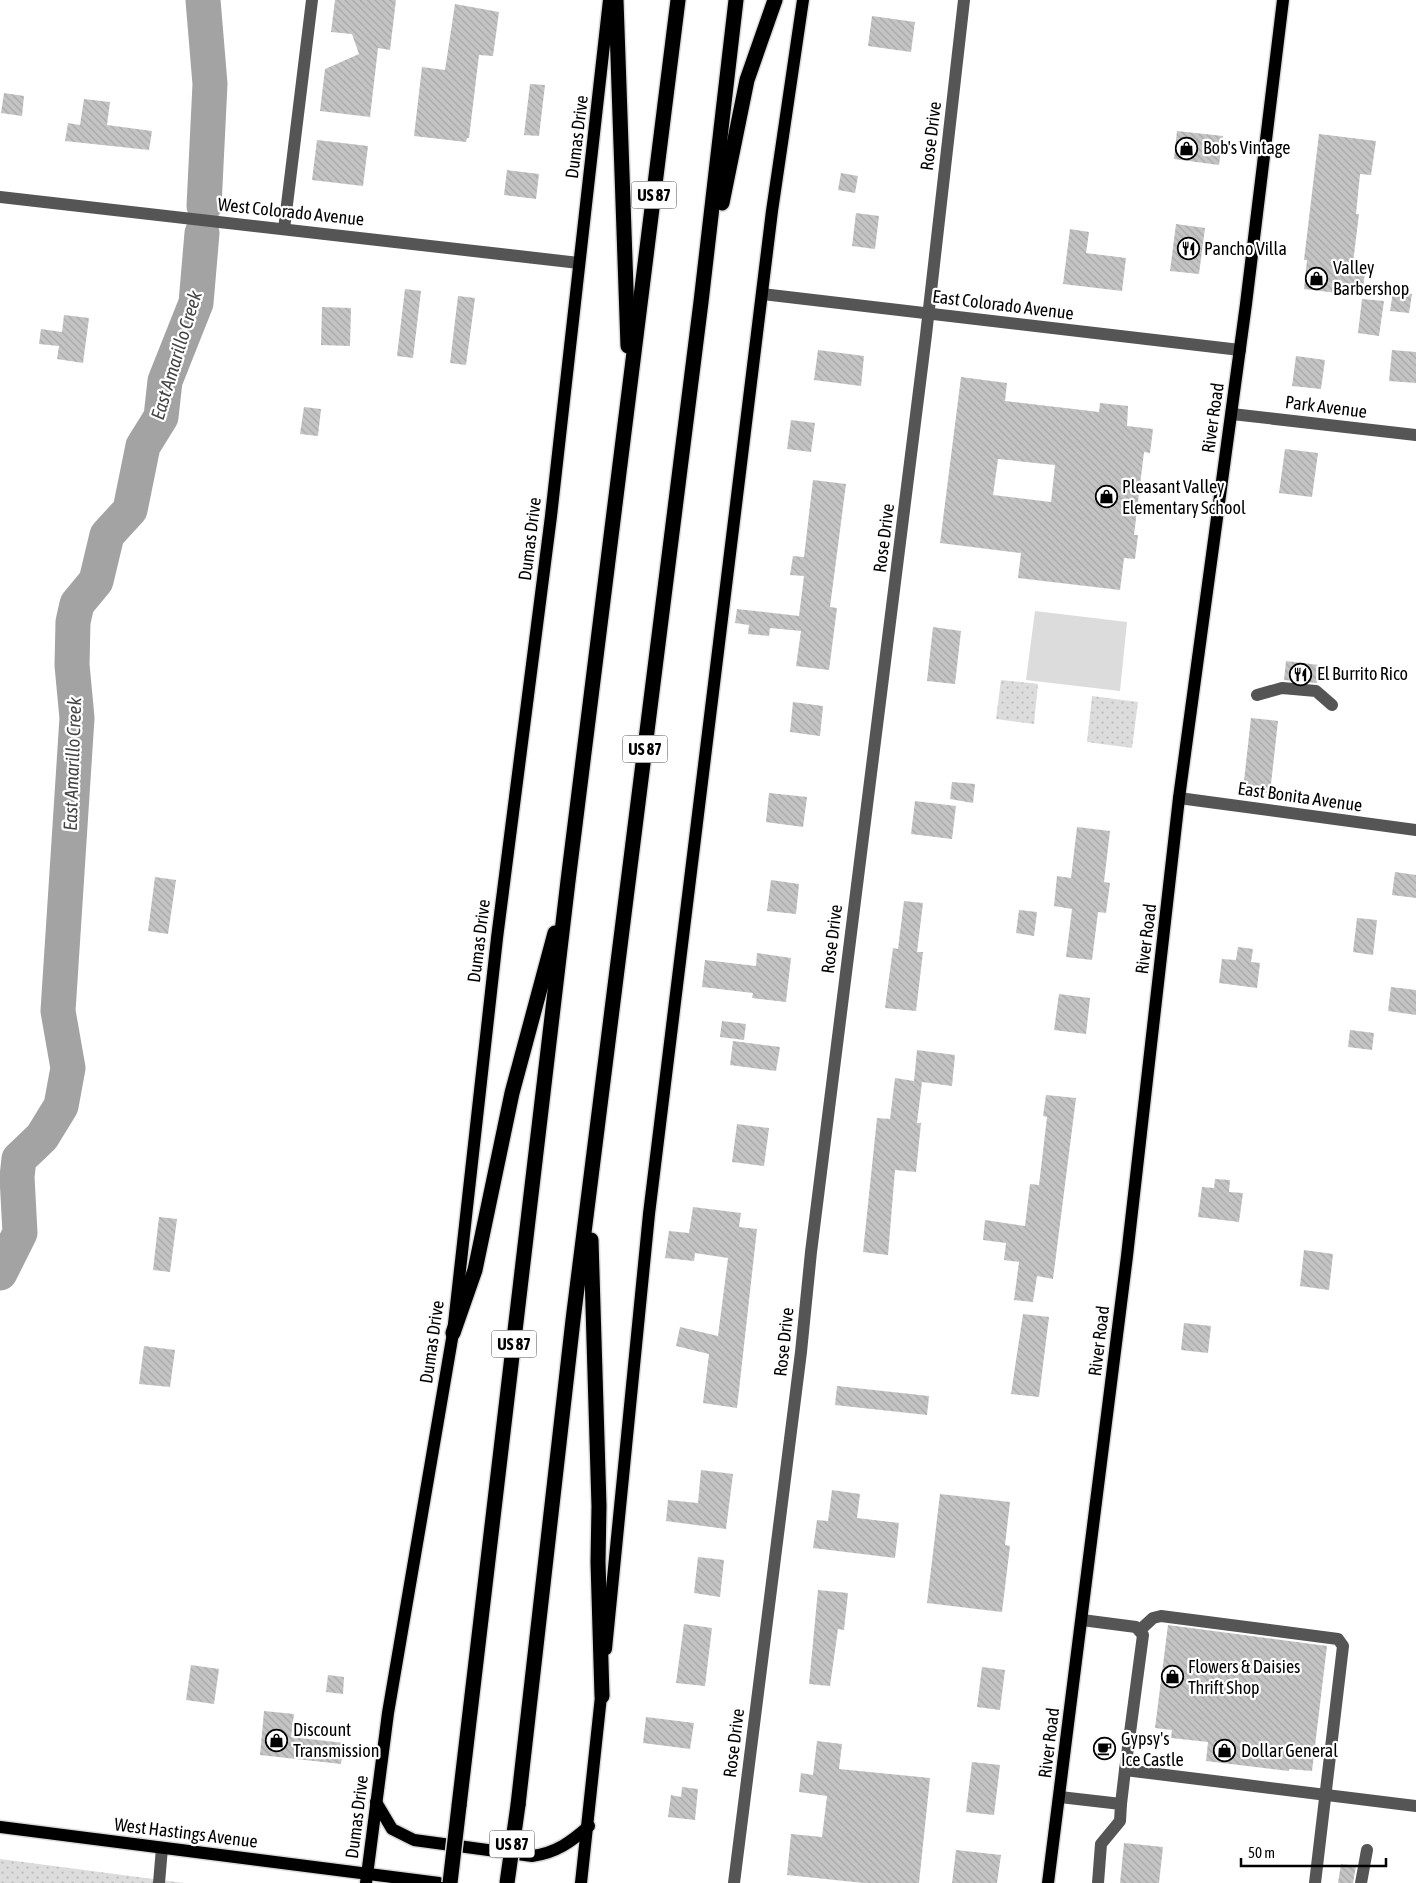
<svg xmlns="http://www.w3.org/2000/svg" width="1416" height="1883" font-family="'Asap Condensed',sans-serif">
<defs>
<pattern id="park-dots" width="8" height="8" patternUnits="userSpaceOnUse" patternTransform="scale(1.25)"><rect width="8" height="8" fill="#dcdcdc"/><path d="M2 2h.1M6 6h.1" fill="none" stroke="#bbb" stroke-width="1.8" stroke-linecap="round"/></pattern>
<pattern id="building-back-hatch" width="6" height="6" patternUnits="userSpaceOnUse" patternTransform="scale(1.25)"><rect width="6" height="6" fill="#c4c4c4"/><path d="M-1 5l2 2M0 0l6 6M5-1l2 2" fill="none" stroke="#a7a7a7"/></pattern>
</defs>
<rect width="100%" height="100%" fill="#fff"/>
<path fill="#dcdcdc" d="M1035 611 1127 622 1120 691 1026 680Z"/>
<g fill="url(#park-dots)">
<path d="M1001 680 1038 684 1034 724 996 719Z"/>
<path d="M1092 696 1138 702 1132 748 1087 742Z"/>
<path d="M0 1859 184 1883H0Z"/>
</g>
<g fill="none" stroke-linecap="round" stroke-linejoin="round">
<g stroke="#a3a3a3" stroke-width="35">
<path d="M203 0 210 84 204 206"/>
<path d="M0 1273 20 1233 17 1177 19 1159 42 1137 61 1106 68 1068 58 1011 77 718 72 665 73 622 77 604 96 581 107 535 130 510 143 446 161 417 165 381 196 303 202 233"/>
</g>
</g>
<g fill="url(#building-back-hatch)" fill-rule="evenodd">
<path d="M335 0H396L390 50 378 48 370 117 320 111 325 69 359 54 352 34 331 32Z"/>
<path d="M455 4 499 12 493 56 479 55 469 138H467L466 142 414 136 422 67 445 70Z"/>
<path d="M872 16 915 22 911 52 868 46Z"/>
<path d="M530 84 545 85 539 136 524 135Z"/>
<path d="M4 93 24 96 22 116 1 113Z"/>
<path d="M84 99 110 102 107 125 152 131 149 150 65 141 68 123 80 125Z"/>
<path d="M1177 131 1223 136 1219 165 1174 159Z"/>
<path d="M1319 134 1376 141 1371 175 1360 174 1356 214H1359L1352 271 1365 272 1362 296 1304 289 1307 260H1304Z"/>
<path d="M317 140 368 146 363 186 312 180Z"/>
<path d="M507 170 539 174 536 199 504 195Z"/>
<path d="M841 173 858 176 855 193 838 190Z"/>
<path d="M856 213 879 216 875 249 852 246Z"/>
<path d="M1176 224 1205 228 1199 274 1170 271Z"/>
<path d="M1070 229 1089 232 1086 253 1126 258 1122 291 1063 284Z"/>
<path d="M405 289 421 291 413 358 397 356Z"/>
<path d="M1393 292 1412 294 1409 313 1390 311Z"/>
<path d="M458 296 475 298 466 365 450 363Z"/>
<path d="M1362 299 1384 301 1379 336 1358 333Z"/>
<path d="M322 307 351 308 350 346 321 345Z"/>
<path d="M64 315 89 318 83 363 57 359 59 346 39 344 41 329 62 332Z"/>
<path d="M818 350 864 356 861 386 814 380Z"/>
<path d="M1392 350 1416 352V383L1389 381Z"/>
<path d="M1296 356 1325 360 1321 389 1292 386Z"/>
<path d="M961 377 1007 383 1005 401 1099 412 1100 403 1128 406 1127 426 1153 429 1150 453 1144 452 1134 535H1138L1135 559 1124 558 1120 590 1018 578 1021 553 940 543ZM998 459 1055 465 1051 502 993 495Z"/>
<path d="M304 407 321 409 318 436 300 434Z"/>
<path d="M791 420 815 423 811 452 787 449Z"/>
<path d="M1285 449 1318 453 1312 497 1279 493Z"/>
<path d="M813 480 846 484 830 607 837 608 829 670 796 666 801 631 770 628 769 636 748 634 749 625 735 623 737 609 799 616 804 576 790 575 793 556 804 557Z"/>
<path d="M933 627 961 631 955 684 927 681Z"/>
<path d="M1286 661 1319 665 1317 683 1284 680Z"/>
<path d="M793 702 823 706 820 736 790 732Z"/>
<path d="M1251 718 1278 721 1270 793 1243 790Z"/>
<path d="M952 782 975 784 973 803 950 799Z"/>
<path d="M769 793 807 797 803 827 766 822Z"/>
<path d="M915 801 956 806 952 839 911 834Z"/>
<path d="M1077 827 1110 831 1104 882 1110 883 1106 913 1098 912 1092 960 1066 957 1072 909 1054 906 1057 876 1071 878Z"/>
<path d="M1395 872 1416 875V898L1392 895Z"/>
<path d="M155 877 176 880 168 934 148 931Z"/>
<path d="M771 880 799 884 796 914 767 911Z"/>
<path d="M904 901 923 903 917 952H923L916 1011 885 1008 893 948 898 949Z"/>
<path d="M1019 910 1037 912 1034 936 1016 933Z"/>
<path d="M1357 918 1377 920 1373 955 1353 952Z"/>
<path d="M1238 947 1253 949 1251 962 1260 963 1257 988 1219 983 1222 959 1236 960Z"/>
<path d="M757 953 791 958 786 1002 752 998 753 993 702 987 705 960 756 966Z"/>
<path d="M1391 987 1416 990V1015L1388 1011Z"/>
<path d="M1059 994 1090 998 1086 1034 1054 1030Z"/>
<path d="M722 1021 746 1024 744 1040 720 1037Z"/>
<path d="M1350 1030 1374 1033 1372 1050 1348 1047Z"/>
<path d="M733 1041 780 1047 776 1071 730 1065Z"/>
<path d="M917 1050 955 1055 952 1086 922 1082 917 1123H921L916 1172 895 1170 888 1255 863 1252 877 1118 890 1119 895 1078 914 1081Z"/>
<path d="M1046 1095 1076 1098 1053 1279 1037 1276 1033 1302 1014 1300 1019 1262 1004 1260 1006 1243 983 1240 985 1220 1025 1226 1030 1184 1039 1185 1047 1117 1043 1116Z"/>
<path d="M737 1124 769 1128 764 1166 732 1162Z"/>
<path d="M1215 1179 1230 1180 1229 1192 1243 1193 1239 1222 1198 1217 1202 1187 1214 1188Z"/>
<path d="M693 1207 741 1213 739 1227 757 1229 737 1408 703 1403 709 1354 676 1346 680 1327 718 1336 728 1258 695 1253 694 1261 665 1258 669 1231 689 1233Z"/>
<path d="M159 1217 177 1219 170 1272 153 1270Z"/>
<path d="M1304 1250 1333 1254 1329 1290 1300 1286Z"/>
<path d="M1023 1314 1049 1317 1039 1397 1011 1394Z"/>
<path d="M1184 1323 1211 1326 1208 1353 1181 1350Z"/>
<path d="M144 1346 175 1350 170 1387 139 1384Z"/>
<path d="M837 1386 929 1396 927 1415 835 1405Z"/>
<path d="M701 1470 733 1474 726 1529 666 1521 668 1500 698 1503Z"/>
<path d="M832 1490 860 1494 857 1518 899 1523 895 1558 813 1548 817 1520 828 1521Z"/>
<path d="M940 1494 1010 1502 1005 1545 1010 1546 1002 1612 927 1603Z"/>
<path d="M698 1557 724 1560 720 1597 694 1593Z"/>
<path d="M818 1590 848 1593 844 1630 838 1629 830 1686 809 1684Z"/>
<path d="M684 1624 712 1628 705 1686 676 1683Z"/>
<path d="M1168 1625 1327 1646 1312 1771 1289 1769V1771L1206 1761 1208 1742 1171 1738 1172 1730 1155 1728Z"/>
<path d="M191 1665 219 1669 214 1704 186 1700Z"/>
<path d="M982 1667 1005 1670 1000 1710 977 1707Z"/>
<path d="M328 1675 344 1677 343 1694 326 1692Z"/>
<path d="M264 1711 294 1714 291 1737 344 1743 341 1764 260 1755Z"/>
<path d="M646 1717 694 1723 690 1749 643 1743Z"/>
<path d="M817 1741 842 1744 839 1769 930 1778 919 1883H864L787 1875 791 1834 822 1837 827 1796 799 1792 801 1773 813 1775Z"/>
<path d="M972 1762 1000 1765 994 1815 966 1812Z"/>
<path d="M682 1787 698 1789 695 1820 668 1817 671 1795 681 1797Z"/>
<path d="M1124 1843 1163 1847 1159 1883H1120Z"/>
<path d="M956 1850 1001 1855 997 1883H952Z"/>
<path d="M1341 1864 1356 1866 1353 1883H1338Z"/>
</g>
<g fill="none" stroke-linecap="round" stroke-linejoin="round">
<defs>
<g id="major">
<path d="M606 1649 649 1214 772 211 803 0"/>
<path d="M376 1802 392 1829 414 1840 532 1856C556 1853 571 1842 589 1826"/>
<path d="M0 1827 439 1883"/>
<path d="M366 1883 388 1713 453 1333 497 938 551 516 609 0"/>
<path d="M581 1883 602 1687"/>
<path d="M1048 1883 1127 1256 1179 798 1246 304 1283 0"/>
</g>
<g id="highway">
<path d="M616 0 628 346"/>
<path d="M722 203 747 80 775 0"/>
<path d="M591 1240 599 1506 598 1562 602 1696"/>
<path d="M453 1333 475 1270 512 1093 555 933"/>
<path d="M518 1805 573 1320 701 302 736 0"/>
<path d="M459 1806 568 881 678 0"/>
</g>
</defs>
<use href="#major" stroke="#dbdbdb" stroke-width="15"/>
<use href="#highway" stroke="#dbdbdb" stroke-width="18"/>
<g stroke="#555" stroke-width="12">
<path d="M0 197 579 263"/>
<path d="M284 229 312 0"/>
<path d="M762 294 1240 350"/>
<path d="M1232 414 1416 435"/>
<path d="M1257 695 1282 688 1316 691 1332 705"/>
<path d="M1179 798 1416 830"/>
<path d="M1082 1620 1136 1627 1143 1635 1125 1770 1416 1806"/>
<path d="M1140 1630 1153 1618 1161 1616 1338 1639 1343 1646 1315 1883"/>
<path d="M1060 1797 1121 1804 1125 1770"/>
<path d="M159 1883 162 1848"/>
<path d="M734 1883 801 1352 811 1252 926 335 964 0"/>
<path d="M1098 1883 1101 1844 1120 1821 1121 1804"/>
<path d="M1361 1883 1367 1850"/>
</g>
<use href="#major" stroke="#000" stroke-width="12"/>
<use href="#highway" stroke="#000" stroke-width="15"/>
<defs>
<g id="highway-bridge">
<path d="M450 1883 459 1806"/>
<path d="M507 1883 518 1805"/>
</g>
</defs>
<use href="#highway-bridge" stroke="#dbdbdb" stroke-width="18" stroke-linecap="butt"/>
<use href="#highway-bridge" stroke="#000" stroke-width="15"/>
</g>
<defs>
<symbol id="shop-ring" viewBox="-11 -11 22 22"><circle r="9.5" fill="#fff" stroke="#000" stroke-width="1.5"/><path d="M-5-2.5h2.3a2.7 3.5 0 0 1 5.4 0H5L5.5 6h-11ZM-1.5-2.5h3a1.5 2.3 0 0 0-3 0Z" fill="#000"/></symbol>
<symbol id="restaurant-ring" viewBox="-11 -11 22 22"><circle r="9.5" fill="#fff" stroke="#000" stroke-width="1.5"/><path d="M-5-6h1v4h1v-4h1v4h1v-4h1v5L-1.5 .5V6h-2V.5L-5-1ZM5-6V6H3V1.5H1.5Q1.5-4 5-6Z" fill="#000"/></symbol>
<symbol id="cafe-ring" viewBox="-11 -11 22 22"><circle r="9.5" fill="#fff" stroke="#000" stroke-width="1.5"/><path d="M-5.5-4.5H6V0H3Q3 3.5 0 3.5H-2.5Q-5.5 3.5-5.5 0ZM3-3.2v2h1.7v-2ZM-6 4.5H4V6H-6Z" fill="#000"/></symbol>
</defs>
<g fill-rule="evenodd">
<use href="#shop-ring" x="1174" y="136" width="25" height="25"/>
<use href="#restaurant-ring" x="1176" y="236" width="25" height="25"/>
<use href="#shop-ring" x="1304" y="266" width="25" height="25"/>
<use href="#shop-ring" x="1094" y="484" width="25" height="25"/>
<use href="#restaurant-ring" x="1288" y="662" width="25" height="25"/>
<use href="#shop-ring" x="1160" y="1664" width="25" height="25"/>
<use href="#shop-ring" x="264" y="1728" width="25" height="25"/>
<use href="#cafe-ring" x="1092" y="1736" width="25" height="25"/>
<use href="#shop-ring" x="1212" y="1738" width="25" height="25"/>
</g>
<g text-anchor="middle" stroke-width="4.5" stroke-linejoin="round" paint-order="stroke">
<g fill="#fff" stroke="#4c4c4c" stroke-width="1">
<rect x="631.5" y="181.5" width="45" height="27" rx="4"/>
<rect x="622.5" y="735.5" width="45" height="27" rx="4"/>
<rect x="491.5" y="1330.5" width="45" height="27" rx="4"/>
<rect x="489.5" y="1830.5" width="45" height="27" rx="4"/>
</g>
<g font-size="16" font-weight="bold" fill="#000">
<text x="654" y="201">US 87</text>
<text x="645" y="755">US 87</text>
<text x="514" y="1350">US 87</text>
<text x="512" y="1850">US 87</text>
</g>
<g font-size="18" fill="#000" stroke="#fff">
<text transform="translate(931 136) rotate(-83)" y="6">Rose Drive</text>
<text transform="translate(577 137) rotate(-83)" y="6">Dumas Drive</text>
<text transform="translate(291 212) rotate(6)" y="6">West Colorado Avenue</text>
<text transform="translate(1003 305) rotate(7)" y="6">East Colorado Avenue</text>
<text transform="translate(1326 407) rotate(7)" y="6">Park Avenue</text>
<text transform="translate(1213 418) rotate(-82)" y="6">River Road</text>
<text transform="translate(884 538) rotate(-83)" y="6">Rose Drive</text>
<text transform="translate(530 539) rotate(-83)" y="6">Dumas Drive</text>
<text transform="translate(1300 797) rotate(8)" y="6">East Bonita Avenue</text>
<text transform="translate(832 939) rotate(-83)" y="6">Rose Drive</text>
<text transform="translate(1146 939) rotate(-83)" y="6">River Road</text>
<text transform="translate(479 941) rotate(-83)" y="6">Dumas Drive</text>
<text transform="translate(1099 1341) rotate(-83)" y="6">River Road</text>
<text transform="translate(432 1342) rotate(-82)" y="6">Dumas Drive</text>
<text transform="translate(784 1342) rotate(-84)" y="6">Rose Drive</text>
<text transform="translate(734 1743) rotate(-83)" y="6">Rose Drive</text>
<text transform="translate(1049 1743) rotate(-83)" y="6">River Road</text>
<text transform="translate(357 1817) rotate(-83)" y="6">Dumas Drive</text>
<text transform="translate(186 1833) rotate(7)" y="6">West Hastings Avenue</text>
</g>
<g font-size="18" fill="#000" stroke="#fff" text-anchor="start">
<text x="1203" y="154">Bob's Vintage</text>
<text x="1204" y="255">Pancho Villa</text>
<text x="1333" y="274">Valley<tspan x="1333" dy="21">Barbershop</tspan></text>
<text x="1122" y="493">Pleasant Valley<tspan x="1122" dy="21">Elementary School</tspan></text>
<text x="1317" y="680">El Burrito Rico</text>
<text x="1188" y="1673">Flowers &amp; Daisies<tspan x="1188" dy="21">Thrift Shop</tspan></text>
<text x="293" y="1736">Discount<tspan x="293" dy="21">Transmission</tspan></text>
<text x="1121" y="1745">Gypsy's<tspan x="1121" dy="21">Ice Castle</tspan></text>
<text x="1241" y="1757">Dollar General</text>
</g>
<g font-size="19" font-style="italic" fill="#444" stroke="#fff">
<text transform="translate(176 355) rotate(-73)" y="7">East Amarillo Creek</text>
<text transform="translate(72 764) rotate(-88)" y="7">East Amarillo Creek</text>
</g>
</g>
<path d="M1241 1858v8h145v-8" fill="none" stroke="#000000" stroke-width="2.5"/>
<text x="1248" y="1858" font-size="15" fill="#000000" stroke="#ffffff" stroke-width="4" paint-order="stroke">50 m</text>
</svg>
